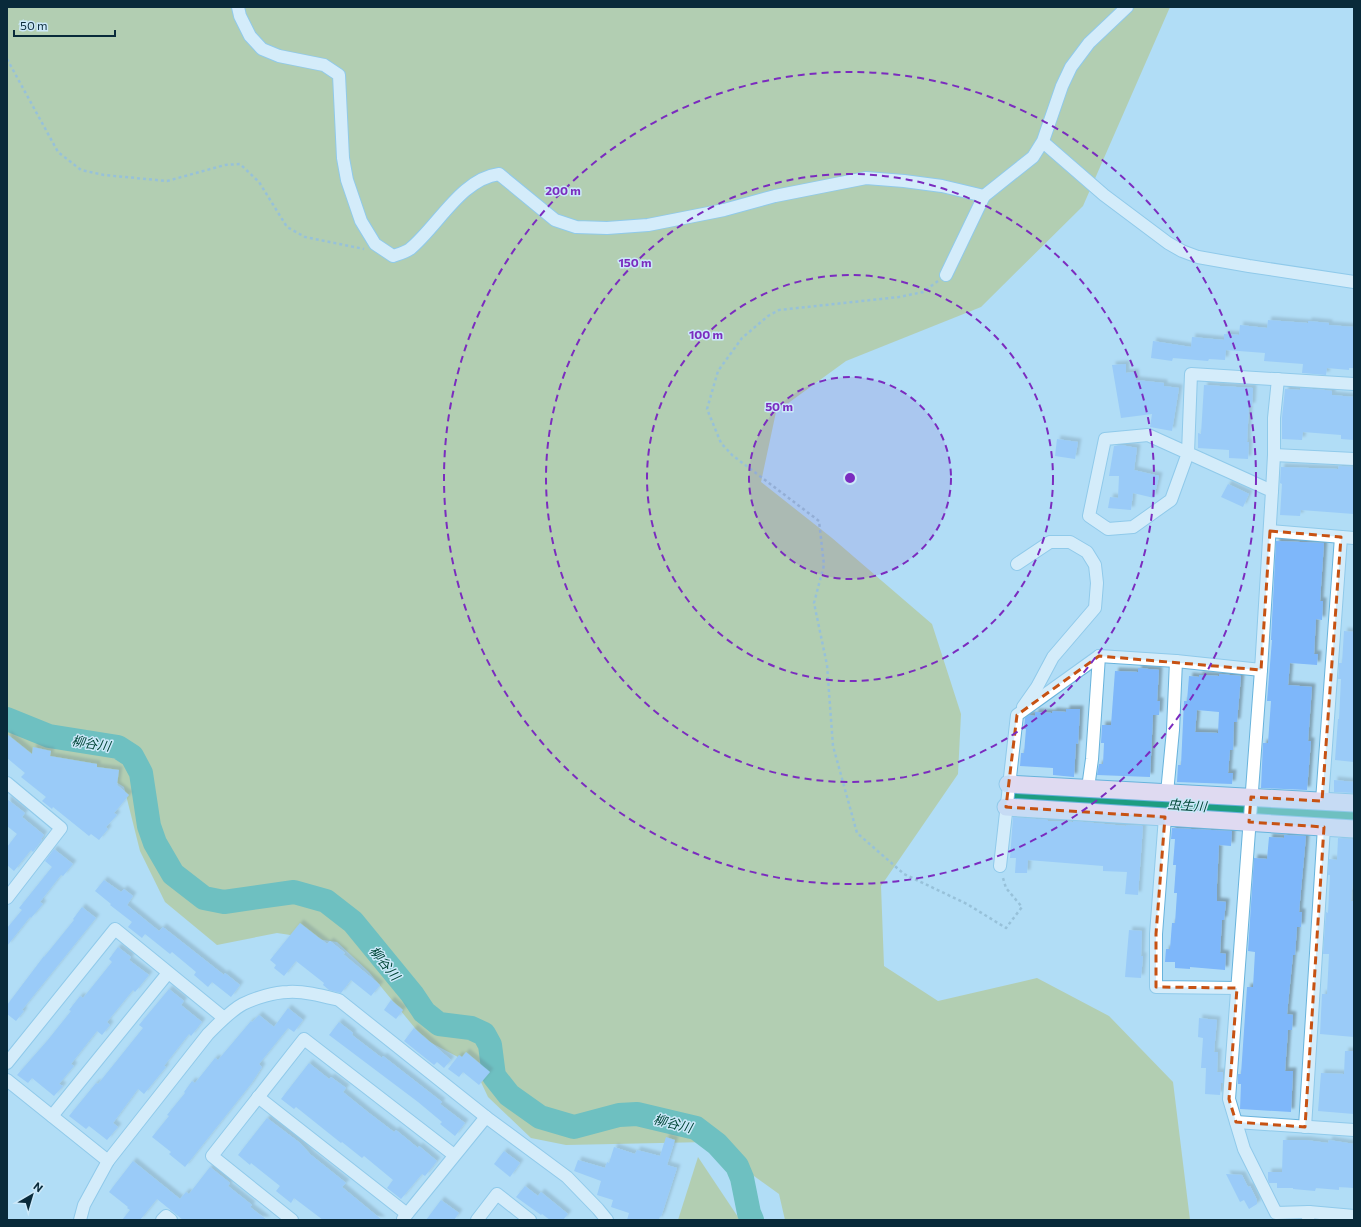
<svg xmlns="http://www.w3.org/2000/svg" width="1361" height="1227" font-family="Commissioner,'Noto Sans JP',sans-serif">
<defs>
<filter id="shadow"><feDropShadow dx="3.5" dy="-3.5" stdDeviation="1" flood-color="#0004"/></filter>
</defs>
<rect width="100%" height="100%" fill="#b1ddf6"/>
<g fill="#b4bc60">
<path d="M7 7H1170L1083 206 981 307 846 361 776 412 761 482 832 538 932 624 961 714 958 774 881 886 884 966 938 1001 1037 978 1109 1016 1173 1082 1190 1220H785L779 1194 707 1142 566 1145 531 1138 488 1097 473 1065 424 1039 405 1016 369 972 337 942 277 933 217 945 165 902 140 851 124 787 97 770 7 749Z"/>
<path d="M698 1157 740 1220H678Z"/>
</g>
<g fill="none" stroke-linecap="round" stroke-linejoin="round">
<g stroke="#1d9d81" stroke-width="24">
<path d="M7 719 49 736 118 747 132 756 141 773 149 826 155 843 173 874 204 898 224 902 294 892 326 901 353 922 412 994 424 1012 439 1024 471 1028 484 1034 490 1045 494 1076 509 1095 540 1117 574 1127 619 1115 637 1114 696 1128 717 1144 737 1166 742 1178 749 1213 752 1220"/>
<path d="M1019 794 1354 815"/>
</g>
</g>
<g fill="#7eb7fa" fill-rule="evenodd" filter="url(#shadow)">
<path d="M1268 320 1308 323V321L1329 323V325L1354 327V368H1349V370L1327 368 1326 375 1302 373 1303 364 1264 361 1265 353 1226 350 1225 360 1209 359 1208 361 1173 358 1172 361 1151 358 1153 341 1191 347 1192 337 1224 340V334L1239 335 1240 325 1267 328Z"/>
<path d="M1126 364V373L1135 372 1136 380 1164 383V386L1179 388 1172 431 1150 427 1152 414 1121 418 1112 365Z"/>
<path d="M1204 385 1253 388 1252 406H1249L1247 442H1249L1248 459 1229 458V450L1198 448V433L1201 434Z"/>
<path d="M1301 388 1325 390 1332 391V395L1354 397V440L1341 439V435L1303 432 1302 440 1282 439V418L1285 389 1300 390Z"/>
<path d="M1057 439 1078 442 1075 459 1055 456Z"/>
<path d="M1121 445 1137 448 1134 470 1159 476 1154 498 1133 493 1131 510 1108 508 1110 497 1118 498 1119 476H1109L1114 446Z"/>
<path d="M1339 466 1354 467V514L1301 510 1300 516 1280 515 1282 484 1280 483 1281 467 1338 469Z"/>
<path d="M1228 484 1249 494 1243 507 1221 497Z"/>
<path d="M1276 541 1324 543 1320 601H1323L1322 620 1316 619 1314 654H1318L1317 665 1290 663 1288 685 1312 687 1308 741H1311L1307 790 1261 788 1263 743H1268L1271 701H1267L1272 640H1271Z"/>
<path d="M1344 631 1354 632V762L1335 760 1338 719H1339L1341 679H1338L1339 670V663H1342Z"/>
<path d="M1138 668 1159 670 1157 701H1160L1159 715H1153L1150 777 1097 775 1099 764H1103L1104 743H1101L1102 725H1111L1115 671 1138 672Z"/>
<path d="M1219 674 1241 676 1237 722H1234L1233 750H1230L1228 773H1233L1232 784 1177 782 1178 765H1181L1184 701H1187L1189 676 1199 677V675L1219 676ZM1197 710 1219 712 1218 733 1195 732Z"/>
<path d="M1066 709H1080L1078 744 1076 743 1074 777 1053 775V768L1020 766 1021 753H1024L1026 729H1024L1025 718 1029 715 1035 716V712L1052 713 1053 711 1066 712Z"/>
<path d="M7 734 32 754 33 747 51 751 50 756 97 764V767L119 770 117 785 129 795 114 813 117 815 106 827 108 829 99 840 91 834 89 836 53 807 52 809 42 801 46 797 21 777 25 773 7 758Z"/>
<path d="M1334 780 1354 782V793L1334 792Z"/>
<path d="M7 799 25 813 22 817 44 835 41 839 42 840 33 852 31 850 14 871 7 865V847L17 834 7 826Z"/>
<path d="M1013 817 1048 820V821L1073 822V821L1126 826V825L1143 826 1138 895 1125 894 1127 872 1103 871V866L1028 860 1027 873H1015L1016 858H1010Z"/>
<path d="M1172 828 1232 831 1231 846 1219 845 1217 884V901L1226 902 1224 920H1222L1220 953 1226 954 1225 970 1190 967V969L1175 968V962H1165L1166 949H1170L1172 923H1175L1177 893H1174L1176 865H1173L1175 839H1171Z"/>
<path d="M1284 835 1306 836 1299 912H1302L1301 927H1297L1295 955H1293L1287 1014 1293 1015 1292 1030H1288L1285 1071H1293L1291 1112 1240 1109 1241 1084H1238V1074H1241L1247 987H1253L1255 952 1248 951 1254 858 1267 859 1269 837 1284 838Z"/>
<path d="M1338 838 1354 839V868L1351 901H1354V1037L1320 1034 1322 994H1327L1329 954H1323L1326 912 1328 913 1330 875H1328L1329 859 1337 860Z"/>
<path d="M54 849 73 864 63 876 61 875 40 902 43 904 31 918 30 917 7 946V928L22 910 19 908 52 867 45 861Z"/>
<path d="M104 880 121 892 124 889 133 896 127 905 159 931 163 927 224 975 225 973 240 985 231 997 212 982 208 987 194 975 196 972 172 952 170 954 145 934 142 938 128 927 132 922 110 905 111 904 95 891Z"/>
<path d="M82 907 96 918 22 1010 24 1011 16 1021 7 1014V1005L44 956V957L74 920 73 919Z"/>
<path d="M300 923 327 944 330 941 345 953 343 954 380 985 371 996 351 980 341 993 329 990 323 985 324 983 296 961 284 976 274 968 276 965 270 960Z"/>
<path d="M1129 930 1142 931 1141 956H1143L1141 978 1125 977Z"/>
<path d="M118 947 131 957 129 960 149 975 135 992 133 990 107 1022 110 1025 102 1035 97 1031 71 1064 74 1066 59 1084 63 1086 54 1096 32 1078 28 1083 17 1075 47 1041 71 1011 69 1010 80 996 83 998 112 962 109 959Z"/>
<path d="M169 989 184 1001 181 1005 202 1022 191 1036 189 1034 164 1066 166 1067 144 1094 138 1089 113 1123 118 1127 107 1140 89 1126 86 1129 69 1116 96 1083 98 1084 143 1028 139 1025Z"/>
<path d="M391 1000 403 1010 396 1019 384 1010Z"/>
<path d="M288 1008 303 1020 294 1032 288 1028 259 1064 262 1067 251 1084 185 1167 169 1154 171 1152 152 1137 169 1116 167 1115 185 1093 184 1092 192 1081 195 1083 215 1058 218 1060 251 1021 252 1022 259 1015 274 1027Z"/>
<path d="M1199 1018 1217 1020 1214 1052H1218L1217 1072H1223V1083H1221L1220 1095 1205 1094 1206 1068H1201L1203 1038 1198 1037Z"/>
<path d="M339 1022 353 1033 352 1035 382 1058 383 1056 442 1102 440 1104 465 1123 455 1136 440 1124 442 1122 418 1102 329 1035Z"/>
<path d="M414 1028 451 1060 444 1068 437 1062 434 1065 404 1041Z"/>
<path d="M1345 1051H1354V1114L1318 1111 1321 1073 1344 1074Z"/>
<path d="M466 1052 490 1072 479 1085 463 1072 459 1077 448 1069 459 1055 462 1057Z"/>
<path d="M309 1063 329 1079 331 1077 346 1088 343 1092 369 1113 394 1132 396 1130 418 1148 419 1146 437 1161 425 1176 422 1174 401 1199 387 1188 393 1180 364 1156 362 1158 342 1142 341 1143 296 1107 294 1109 281 1099Z"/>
<path d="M267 1118 300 1143 311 1155 346 1183 342 1187 382 1220H323L294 1198 291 1203 276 1191 280 1186 251 1163 250 1165 238 1155Z"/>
<path d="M666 1137 675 1140 667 1165 677 1168 661 1217 660 1216 659 1220H627L629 1213 611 1207 613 1200 597 1195 601 1181 574 1171 578 1160 605 1168 607 1162 609 1163 614 1147 635 1154 637 1150 660 1156Z"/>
<path d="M1283 1140H1306L1328 1143 1329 1140 1354 1144V1188L1339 1187V1190L1316 1188 1315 1191 1293 1189V1188H1277V1183H1269L1268 1180V1172H1282Z"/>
<path d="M504 1151 520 1163 510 1177 494 1164Z"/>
<path d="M133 1161 180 1199 186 1192 189 1194 210 1167 230 1183 228 1186 252 1205 250 1207 267 1220H183L157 1199 140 1220H122L130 1210 127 1208 128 1207 109 1192Z"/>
<path d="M1226 1174 1242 1175 1248 1187 1250 1186 1257 1200V1204L1249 1209 1244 1200 1240 1202Z"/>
<path d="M525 1186 538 1196 541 1192 568 1214 563 1220H550L542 1214 541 1215 516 1197Z"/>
<path d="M441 1200 459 1213 454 1220H426Z"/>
</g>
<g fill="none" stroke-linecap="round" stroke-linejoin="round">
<defs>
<g id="street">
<path d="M238 7 240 16 250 36 262 49 279 56 324 65 339 75 343 158 347 180 361 221 375 244 393 256C399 254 406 252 410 249 438 226 461 179 499 174L555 220 576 227 607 228 648 225 724 210 775 196 866 178 904 181 942 186 984 196"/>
<path d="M1043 142 1104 195 1168 243 1182 251 1198 257 1249 266 1354 282"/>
<path d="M946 275 984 196 1033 157 1043 141 1062 86 1071 67 1089 43 1127 7"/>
<path d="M1274 455 1354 459"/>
<path d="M1272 491 1274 455V418L1278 379"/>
<path d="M1270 531 1354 538"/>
<path d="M1017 564 1050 542H1070L1087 552 1095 565 1097 583 1095 608 1053 657 1037 687 1023 707"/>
<path d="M1261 670 1229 1099 1244 1149 1276 1213 1309 1212 1308 1220"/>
<path d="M7 783 61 828 7 898"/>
<path d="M1088 788 1092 759 1099 656"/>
<path d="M1167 793 1173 730 1176 661"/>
<path d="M1322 801 1341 537"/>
<path d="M1165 817 1156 934V987L1237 988"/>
<path d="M1000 866 1017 715 1099 656 1176 661 1261 670 1272 491 1148 435 1105 439 1089 516 1108 529 1133 527 1171 500 1188 453 1191 374 1354 384"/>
<path d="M7 1063 115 929 224 1018"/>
<path d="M7 1080 108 1161"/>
<path d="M258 1097 407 1214"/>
<path d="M52 1116 168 973"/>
<path d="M1236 1122 1354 1130"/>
<path d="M1305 1127 1324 827"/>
<path d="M1309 1212 1354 1216"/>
<path d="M403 1219 486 1117"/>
<path d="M80 1220 84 1205 108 1161 208 1034C219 1023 230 1011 243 1004 255 998 275 992 288 992 305 991 323 996 339 1000L486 1117 567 1177 598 1209 607 1220"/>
<path d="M162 1220 166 1216 171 1220"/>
<path d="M292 1220 212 1156 304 1039 454 1155"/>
<path d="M477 1220 497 1194 530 1220"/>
</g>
<g id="secondary">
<path d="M1008 784 1354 803"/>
<path d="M1006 807 1354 829"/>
</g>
</defs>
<use href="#street" stroke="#68b3dc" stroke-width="14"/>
<use href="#secondary" stroke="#68b3dc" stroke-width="19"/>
<g stroke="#79a1b7" stroke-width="2.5" stroke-dasharray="3 3" stroke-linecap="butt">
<path d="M7 59 58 152 81 170 104 175 167 181 225 165 240 164 259 182 287 227 305 237 364 249"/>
<path d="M938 281 923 292 899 297 779 310 768 316 742 338 718 371 707 409 721 443 732 455 819 521 824 565 814 603 827 665 833 746 857 833 904 874 967 904 1006 928 1022 907 1006 888 1003 878"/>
</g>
<use href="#street" stroke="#fff" stroke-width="12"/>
<use href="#secondary" stroke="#dfdaf1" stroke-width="17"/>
</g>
<path d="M0 0H1361V1227H0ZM1270 531 1341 537 1322 801 1251 797 1249 822 1324 827 1305 1127 1236 1122 1229 1099 1237 988 1156 987V934L1165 817 1006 807 1017 715 1099 656 1261 670Z" fill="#b1ddf6" fill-opacity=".55" fill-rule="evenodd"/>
<path fill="none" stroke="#c75213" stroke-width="3" stroke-dasharray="8 5" stroke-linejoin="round" d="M1270 531 1341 537 1322 801 1251 797 1249 822 1324 827 1305 1127 1236 1122 1229 1099 1237 988 1156 987V934L1165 817 1006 807 1017 715 1099 656 1261 670Z"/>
<circle cx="850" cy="478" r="101" fill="#7b2cbf" fill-opacity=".12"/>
<g fill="none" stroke="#7b2cbf" stroke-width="2" stroke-dasharray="7 5">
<circle cx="850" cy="478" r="101"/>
<circle cx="850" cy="478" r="203"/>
<circle cx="850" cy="478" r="304"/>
<circle cx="850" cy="478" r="406"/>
</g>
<g text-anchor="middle" stroke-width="3" stroke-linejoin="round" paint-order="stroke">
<g font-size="13" font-style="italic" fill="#004637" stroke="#cbe8f9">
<text transform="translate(91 743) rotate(9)" y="5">柳谷川</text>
<text transform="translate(1187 805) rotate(4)" y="5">虫生川</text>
<text transform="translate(385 963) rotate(51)" y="5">柳谷川</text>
<text transform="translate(673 1123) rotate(14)" y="5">柳谷川</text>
</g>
</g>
<circle cx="850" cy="478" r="6" fill="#7b2cbf" stroke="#cbe8f9" stroke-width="2"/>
<g font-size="12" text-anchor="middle" font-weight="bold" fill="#7b2cbf" stroke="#cbe8f9" stroke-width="3" stroke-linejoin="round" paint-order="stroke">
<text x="563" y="195">200 m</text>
<text x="635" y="267">150 m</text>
<text x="706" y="339">100 m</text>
<text x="779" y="411">50 m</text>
</g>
<rect width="1361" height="1227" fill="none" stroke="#092a3a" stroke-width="16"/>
<g transform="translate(32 1195) rotate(38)" stroke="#cbe8f9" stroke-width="3" paint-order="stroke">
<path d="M0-3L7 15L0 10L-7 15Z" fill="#092a3a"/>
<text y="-6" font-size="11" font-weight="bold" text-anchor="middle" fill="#092a3a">N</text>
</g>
<path d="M14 30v6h101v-6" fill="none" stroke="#092a3a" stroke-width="2"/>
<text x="20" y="30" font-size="12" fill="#092a3a" stroke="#cbe8f9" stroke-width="3" paint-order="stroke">50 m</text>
</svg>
